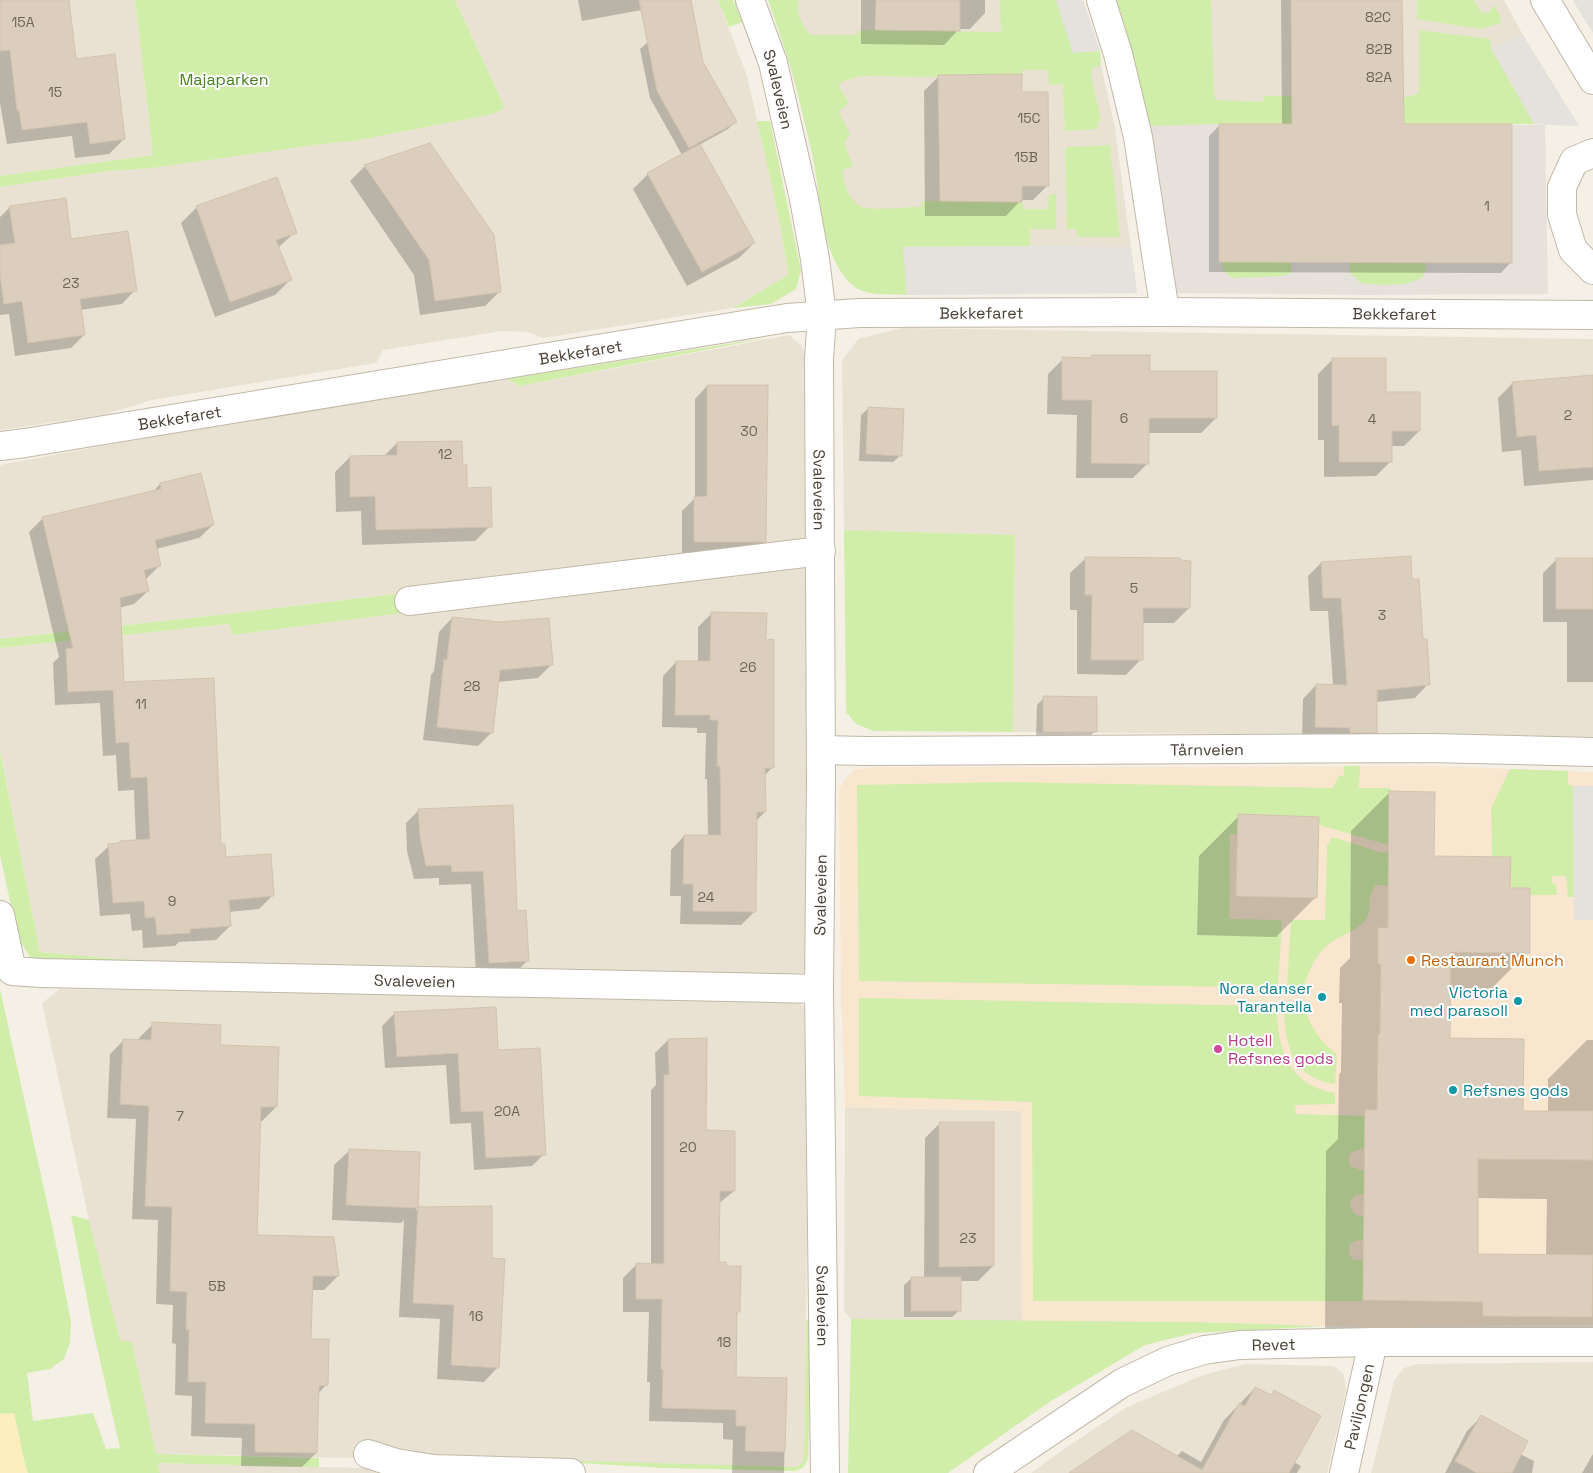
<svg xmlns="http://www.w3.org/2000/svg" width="1593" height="1473" font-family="'Space Grotesk',sans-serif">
<rect width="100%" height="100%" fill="#f5f0e6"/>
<g fill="#e9e2d3">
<path d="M0 0H135L153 155 0 176Z"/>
<path d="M455 0H718L747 76 773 189 783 242 788 275 733 308 543 338 527 332 502 331 383 350 376 363 152 400 103 415 0 430V187L110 171 153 168 330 143 355 141 493 114 505 108Z"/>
<path d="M780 0H1083L1100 51 1101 65 1115 128 1137 293 907 295 905 281 861 280Z"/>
<path d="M1117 0H1504L1523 35 1579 126 1534 124H1346L1149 126 1133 54Z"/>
<path d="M901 328 1593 339V737L1013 732 1015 535 844 530 842 361 858 339Z"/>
<path d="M789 335 801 345 807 357 805 542 769 549 227 614 0 639V465L210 426 507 379 520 386Z"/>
<path d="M808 565V937L805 972 780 979 176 964 40 952 0 748V648L229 624 233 635 574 591Z"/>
<path d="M282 988 788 999 800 1003 806 1009 807 1239 804 1453 802 1463 796 1467 155 1454 132 1342 120 1341 89 1220 42 1003 60 989 269 992Z"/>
<path d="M845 1107 1021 1111 1022 1321 851 1319 844 1311Z"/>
<path d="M1593 1362V1473H1371L1394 1381 1404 1368 1417 1364Z"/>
<path d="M1246 1364 1334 1366 1344 1375 1346 1391 1327 1473H1031L1064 1449 1127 1407 1203 1375Z"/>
<path d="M158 1463 366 1468 377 1473H160Z"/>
</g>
<path fill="#f9e6cf" d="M1436 766 1593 772V1325L1367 1327 1195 1322 1022 1321 1021 1111 845 1107 841 998 839 789 847 777 856 769 879 767H1148Z"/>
<path fill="#e7e1db" d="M1219 124 1545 125 1548 294 1365 295 1173 293 1149 126Z"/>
<g fill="#d1edaa">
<path d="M135 0H455L505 108 493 114 355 141 330 143 153 168 110 171 0 187V176L153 155Z"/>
<path d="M718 0H733L743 22 729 27Z"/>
<path d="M768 0H799C795 11 802 27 811 35H857L858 31 875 30 1001 32 1000 0H1056L1073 52 1100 51 1101 65 1092 68 1091 75 1101 120 1097 123 1098 129 1065 131 1063 84 1049 85 1048 70H1022V74H960L938 77 861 76 841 82 839 87 849 103 843 107 839 112 850 134 844 143 853 166 843 170C843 184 851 206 866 208 882 210 905 207 922 207V201H961V202H1022L1023 209H1048L1049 195 1056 194V229H1030V246L904 247 907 295C890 294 864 297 851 284 820 254 821 198 813 158 808 137 803 116 798 95 790 63 779 31 768 0Z"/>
<path d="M1117 0H1211L1214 96 1217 100 1263 102 1264 96 1407 97 1419 93V30L1490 39 1491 48 1534 124H1219L1149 126 1133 54Z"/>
<path d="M1417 0H1474L1481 12 1488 13 1494 5 1500 15 1501 23 1480 29 1417 19Z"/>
<path d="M757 121H770L801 270 796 289 771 304 733 308 788 275C781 223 769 172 757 121Z"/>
<path d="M1110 145 1120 237H1077L1076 229H1067L1065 150 1067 147Z"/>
<path d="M1222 262H1291V273L1283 276 1232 278 1224 271Z"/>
<path d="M1423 262 1426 264V270L1422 278 1405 284 1379 285 1361 283 1350 273 1349 263Z"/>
<path d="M766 338 520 386 507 379Z"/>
<path d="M844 530 1015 535 1013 732 874 731 856 724 846 712Z"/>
<path d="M578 572 574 591 233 635 229 624 0 648V639L227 614Z"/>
<path d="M0 750 40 952 176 964 41 961 30 957 18 938 0 855Z"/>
<path d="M1344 766H1360L1359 788H1390L1389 845 1319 825V817L1238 815V834H1230L1229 919 1280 920 1282 922 1278 984 1274 986 1239 987 859 981 857 785 1009 782 1333 788 1338 777 1344 775Z"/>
<path d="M1510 769 1568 771V784L1573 786 1574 897H1568L1566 876H1556L1552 877V883L1556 885 1557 895H1530V888H1511V857H1492L1491 808Z"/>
<path d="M1331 838H1336L1379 852 1395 854 1404 886 1376 885C1366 897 1372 906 1367 918 1361 928 1344 934 1335 940 1317 950 1309 969 1304 987L1287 986 1291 920H1325L1327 846Z"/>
<path d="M0 989 55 1239 71 1322 70 1342 64 1359 50 1369 27 1373 33 1421 93 1413 106 1449 120 1448 92 1325 71 1215 89 1220 120 1340 132 1342 156 1454 319 1458V1467L158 1463 160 1473H28L25 1465 14 1413 0 1414Z"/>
<path d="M859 998 1277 1006C1277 1048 1287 1085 1335 1093V1104L1296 1105 1295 1114 1365 1116 1364 1148 1350 1153 1349 1160 1350 1166 1364 1171V1194L1356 1195 1350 1201 1351 1208 1355 1215 1364 1216V1240L1354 1241 1349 1246V1254L1354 1260H1363V1301H1033L1032 1102 859 1096Z"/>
<path d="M1293 1002 1304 1003C1309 1026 1319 1040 1337 1055L1335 1084C1292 1078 1285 1046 1284 1008L1286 1005Z"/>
<path d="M851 1319 1195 1322 1325 1326 1194 1333 1145 1345 1051 1401 948 1473H848Z"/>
<path d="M806 1320 812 1321 808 1459 803 1468 795 1471 664 1468 512 1459 796 1467 802 1463 804 1453Z"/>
</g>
<path fill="#fdeebe" d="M14 1413 25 1465 28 1473H0V1414Z"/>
<g fill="#e5e2de">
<path d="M1056 0H1083L1100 51 1073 53Z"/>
<path d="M1573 0H1593V33L1579 11Z"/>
<path d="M1523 35 1579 126 1534 124 1491 48Z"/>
<path d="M1061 246 1131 247 1137 293 907 295 903 247Z"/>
<path d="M1573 786H1593V920H1574Z"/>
</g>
<g fill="#0003" fill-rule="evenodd">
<path d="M0 0H68L75 60 124 139 109 154 75 158 72 136 7 144 0 103Z"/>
<path d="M578 0H656L647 9 582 21Z"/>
<path d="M861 0H985V13L970 29H959L944 45 861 44Z"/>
<path d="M1281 0H1401L1402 125 1511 262 1501 273 1209 272V136L1220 125H1282Z"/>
<path d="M648 42 702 62 735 122 728 129 699 145 754 243 739 258 687 286 633 189 648 174 682 155 650 98 640 49Z"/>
<path d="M939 76 1020 93 1048 185 1033 200H1021L1006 216H925L924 91Z"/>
<path d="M365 166 500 291 485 306 420 315 414 275 350 181Z"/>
<path d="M276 179 295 232 278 248 290 280 275 295 215 317 181 223 196 208Z"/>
<path d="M10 207 70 240 135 290 122 304 80 310 84 335 71 348 15 356 9 314 0 315V217Z"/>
<path d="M1092 356 1149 372 1216 418 1201 433H1148V463L1133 478H1076L1077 415 1047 414 1048 374 1063 359H1090Z"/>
<path d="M1333 359 1385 393 1419 431 1404 446H1391V461L1376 476 1324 477V440H1318V374Z"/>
<path d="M1593 376V480L1524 486 1521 450 1502 452 1498 398 1513 383Z"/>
<path d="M707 386 765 541 752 554H682V511L695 498V399Z"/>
<path d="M869 408 901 455 893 462 859 461 861 415Z"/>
<path d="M397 443 462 467 466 489 490 526 475 541 362 545 361 511 336 512 335 472 350 457 384 456Z"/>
<path d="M160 484 213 525 199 538 156 549 160 565 146 579 148 591 134 604 119 608 123 683 220 846 225 859 272 896 259 909 229 912 230 926 216 940 179 942 175 946 143 948 142 930 132 931 130 914 100 916 95 859 109 846 117 845 120 842 136 841 134 790 118 791 116 755 103 756 100 703 55 705 53 663 59 657 29 532 43 518 152 493Z"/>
<path d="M1086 558 1189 608 1174 623H1141V659L1126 675 1077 674V610H1070V573Z"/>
<path d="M1556 560H1593V682H1567V622H1543V573Z"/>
<path d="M1321 563 1411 581 1428 684 1415 698 1376 702 1375 732 1362 746 1302 740 1303 699 1316 685 1333 686 1328 611H1310L1308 576Z"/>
<path d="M712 613 765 641 773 767 764 776 765 812 756 821 755 911 741 925 680 924 681 896H670L671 850 684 836H708L707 779H705L706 733H697V728L662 727 663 676 676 662 698 663V627Z"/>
<path d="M452 618 552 664 538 678 497 682 492 732 478 746 423 740 431 675 434 671 439 632Z"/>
<path d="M1044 698 1095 731 1088 739 1036 738 1037 705Z"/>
<path d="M1390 792 1433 857 1509 889 1528 952 1489 991H1450L1449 1039 1522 1112H1548V1079L1587 1040H1593V1342L1325 1339 1326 1151 1338 1139 1339 1075 1341 1072 1342 1003H1339L1340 968 1350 958 1351 831ZM1477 1198 1547 1199 1546 1256 1476 1255Z"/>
<path d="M512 806 516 913 528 960 515 973 476 975 471 884 439 885V878L414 879 407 851 406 823 419 810Z"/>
<path d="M1239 816 1316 897 1276 937 1197 935 1199 856Z"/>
<path d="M394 1014 497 1052 544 1154 532 1166 474 1170 471 1123 450 1124 446 1065 385 1068 382 1026Z"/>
<path d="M153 1024 219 1046 276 1107 262 1121H260L255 1236 338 1276 324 1290H311L310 1340 326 1385 318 1394 316 1453 302 1467 241 1466 242 1438 191 1436 192 1396 175 1395 176 1344 172 1343 173 1305 156 1304 158 1220 132 1219 136 1119 107 1118 110 1054 124 1040 139 1041V1038Z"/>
<path d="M668 1040 705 1132 734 1191 718 1204V1263L738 1311 736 1314 735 1378 786 1379 784 1473H732L733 1440 723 1439V1423L649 1421 650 1382H647L649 1312H623V1278L637 1264 651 1265V1090L656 1085 655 1053Z"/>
<path d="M940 1123 993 1266 978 1281H960V1310L952 1317H904V1285L912 1278H924L925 1138Z"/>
<path d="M350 1150 419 1153 416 1210 419 1208 498 1367 484 1382 437 1379 440 1319 399 1317 404 1220 401 1223 332 1220 334 1165Z"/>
<path d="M1255 1388 1270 1396 1274 1392 1294 1462 1301 1466 1297 1473H1072L1176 1457 1182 1451 1201 1462 1224 1420Z"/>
<path d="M1481 1417 1520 1454 1534 1461 1532 1473H1445L1467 1431Z"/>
<path d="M1593 1454V1473H1582Z"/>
</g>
<g fill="#dbcebd" stroke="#d3c3ad">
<path d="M0 0H69L76 59 115 54 125 139 90 144 87 122 22 130 19 110H17L10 50 0 51Z"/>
<path d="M639 0H691L703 62 737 122 689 148 657 91Z"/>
<path d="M876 0H960V31L875 30Z"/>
<path d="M1291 0H1402L1404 124H1512V263L1219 262V124H1292Z"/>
<path d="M1022 74V92H1048L1049 186H1022V202L940 201 938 75Z"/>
<path d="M430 143 494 235 501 292 435 301 429 260 364 165Z"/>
<path d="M700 144 755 243 702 272 647 173Z"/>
<path d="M277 177 297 233 276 240 292 280 230 302 196 206Z"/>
<path d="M66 198 71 239 128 231 137 291 80 299 85 335 28 343 22 301 4 304 0 274V245L15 243 9 206Z"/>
<path d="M1092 355H1150V371H1217V418H1149V464L1091 463 1092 400H1062V357L1092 358Z"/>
<path d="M1332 358H1386V392H1420V431H1392V462H1339V425L1332 426Z"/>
<path d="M1593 375V467L1539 471 1536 435 1517 437 1512 382Z"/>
<path d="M707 385H768L766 542H694V497L707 496Z"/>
<path d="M868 407 904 409 902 456 866 454Z"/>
<path d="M462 441 463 465H467V488L491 487 492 527 376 530 375 496 350 497V456L397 455V442Z"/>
<path d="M201 473 214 525 155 540 161 566 144 570 149 591 120 598 124 682 214 678 221 844H225L226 857 271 854 274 896 229 900 231 926 190 929V933L157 935 155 917 145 918 144 901 113 903 108 844 120 843V841L150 839 147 777 131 778 129 742 116 743 113 690 68 692 66 649 73 648 42 517 161 489 160 483Z"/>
<path d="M1411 556 1412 579H1419L1423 639H1427L1430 685 1377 690V733H1350V728L1315 727 1316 684 1347 685 1341 598H1323L1321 562Z"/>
<path d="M1085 557 1180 558V560L1191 561 1190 608H1143V660H1091L1092 595H1085Z"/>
<rect x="1556" y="558" width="37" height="51"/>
<path d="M711 612 767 613 766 640 774 639V768H765L766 812H757L756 912 693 911V884H683L684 835H721L720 766H717L718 720H710V715H675L676 661H710Z"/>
<path d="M452 617 500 622 549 618 553 665 500 670 493 733 437 727 444 659 447 660Z"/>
<path d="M1043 696 1097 697V732H1043Z"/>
<path d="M1389 791 1435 792 1434 856 1511 857 1510 888H1530V953L1451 952 1450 1038 1524 1039 1523 1111H1593V1160L1478 1159V1254L1593 1255 1592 1317 1483 1316V1302L1363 1300 1365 1110H1377L1378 1034H1380L1381 964H1378V928H1388Z"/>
<path d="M513 805 517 911 526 910 529 961 489 963 483 871 452 872 451 865 426 866 420 837 418 809Z"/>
<path d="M1238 814 1319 817 1317 898 1236 896Z"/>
<path d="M496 1007 498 1050 540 1048 546 1155 486 1158 483 1111 461 1112 458 1053 397 1057 394 1012Z"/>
<path d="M152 1022 221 1025 220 1045 279 1047 277 1107H261L257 1235 334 1237 339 1276H313L311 1339H329L328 1385 319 1386 317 1453 255 1452V1424L205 1423 206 1382H188L189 1330H186L187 1292 170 1291 172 1207 145 1206 149 1106 120 1104 123 1039 151 1040Z"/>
<path d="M707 1038 706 1130 735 1131V1191H720L719 1262H726V1266H741L740 1312H737L736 1377 787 1378 785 1452 745 1451 746 1426H736V1410L662 1408 663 1369H661L662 1299H636V1263L664 1264V1075H669L668 1039Z"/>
<path d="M939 1122H994V1266L939 1267Z"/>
<path d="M349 1149 420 1152 418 1208 346 1205Z"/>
<path d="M492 1206V1258L505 1259 499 1368 451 1365 454 1305 413 1303 418 1207Z"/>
<rect x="911" y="1277" width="50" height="34"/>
<path d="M1255 1387 1271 1395 1274 1390 1321 1416 1289 1473H1069L1132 1430 1202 1470 1239 1403 1245 1406Z"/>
<path d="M1481 1415 1528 1441 1512 1473H1477L1455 1461Z"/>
</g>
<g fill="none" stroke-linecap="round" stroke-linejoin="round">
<defs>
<g id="minor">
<path id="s1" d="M750 0 773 63 804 199 815 259 822 316 819 359 821 782 819 989 825 1473"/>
<path d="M1101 0 1118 54 1138 137 1165 312"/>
<path d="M1545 0 1593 80"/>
<path d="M1593 153 1574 161 1562 187V215L1573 250 1593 270"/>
<path id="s2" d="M0 446 25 443 787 318 859 313 1165 312 1593 315"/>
<path d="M409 601 821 551"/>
<path id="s3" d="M821 750 866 751 1430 748 1593 752"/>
<path id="s4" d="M0 915 12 971 41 973 819 989"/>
<path d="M368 1454 396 1463 434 1469 571 1473"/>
<path id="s5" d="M988 1473 1122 1383 1168 1361 1204 1350 1240 1345 1373 1342H1593"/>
<path id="s6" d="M1344 1473 1373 1342"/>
</g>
</defs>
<use href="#minor" stroke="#c1b8a7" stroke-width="30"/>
<use href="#minor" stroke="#fff" stroke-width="28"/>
</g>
<circle fill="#e8710a" stroke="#fff" stroke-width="2" cx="1411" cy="960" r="5"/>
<g fill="#0f9aa8" stroke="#fff" stroke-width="2">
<circle cx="1322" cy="997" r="5"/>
<circle cx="1518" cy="1001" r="5"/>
<circle cx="1453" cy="1090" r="5"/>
</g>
<circle fill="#d1479c" stroke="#fff" stroke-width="2" cx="1218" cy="1049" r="5"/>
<g text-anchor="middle" stroke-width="4" stroke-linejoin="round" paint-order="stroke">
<g font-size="14" fill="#6d6456">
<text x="1378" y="22">82C</text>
<text x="23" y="27">15A</text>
<text x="1379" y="54">82B</text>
<text x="1379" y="82">82A</text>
<text x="55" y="97">15</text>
<text x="1029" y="123">15C</text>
<text x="1026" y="162">15B</text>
<text x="1487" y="211">1</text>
<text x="71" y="288">23</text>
<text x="1568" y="420">2</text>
<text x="1124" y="423">6</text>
<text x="1372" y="424">4</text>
<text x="749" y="436">30</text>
<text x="445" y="459">12</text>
<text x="1134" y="593">5</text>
<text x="1382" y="620">3</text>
<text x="748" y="672">26</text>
<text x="472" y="691">28</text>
<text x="141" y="709">11</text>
<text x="706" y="902">24</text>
<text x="172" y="906">9</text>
<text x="507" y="1116">20A</text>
<text x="180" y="1121">7</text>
<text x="688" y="1152">20</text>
<text x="968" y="1243">23</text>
<text x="217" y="1291">5B</text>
<text x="476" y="1321">16</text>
<text x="724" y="1347">18</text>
</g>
<g font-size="16" fill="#488021" stroke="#fff">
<text x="224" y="85">Majaparken</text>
</g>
<g font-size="16" fill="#484034" stroke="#fff">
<text dy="6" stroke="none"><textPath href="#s1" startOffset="94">Svaleveien</textPath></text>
<text dy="6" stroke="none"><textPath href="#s2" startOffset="992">Bekkefaret</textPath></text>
<text dy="6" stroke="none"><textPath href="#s2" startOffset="1405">Bekkefaret</textPath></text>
<text dy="6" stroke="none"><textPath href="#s2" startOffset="588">Bekkefaret</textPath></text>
<text dy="6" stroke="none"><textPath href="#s2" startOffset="182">Bekkefaret</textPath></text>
<text dy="6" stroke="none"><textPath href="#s1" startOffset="499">Svaleveien</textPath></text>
<text dy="6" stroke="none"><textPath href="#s3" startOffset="386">Tårnveien</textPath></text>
<text transform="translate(820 895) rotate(-89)" y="6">Svaleveien</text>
<text dy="6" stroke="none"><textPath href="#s4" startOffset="460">Svaleveien</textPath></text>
<text dy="6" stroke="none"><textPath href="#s1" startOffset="1315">Svaleveien</textPath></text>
<text dy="6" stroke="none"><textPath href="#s5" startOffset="320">Revet</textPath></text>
<text dy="6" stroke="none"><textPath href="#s6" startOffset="68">Paviljongen</textPath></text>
</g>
<g font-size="16" fill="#c56008" stroke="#fff" text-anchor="start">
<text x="1421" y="966">Restaurant Munch</text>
</g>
<g font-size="16" fill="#0d838f" stroke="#fff" text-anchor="end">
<text x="1312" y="994">Nora danser<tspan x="1312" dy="18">Tarantella</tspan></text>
<text x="1508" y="998">Victoria<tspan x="1508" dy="18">med parasoll</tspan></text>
<text x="1463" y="1096" text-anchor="start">Refsnes gods</text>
</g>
<g font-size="16" fill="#b23c85" stroke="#fff" text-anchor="start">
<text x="1228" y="1046">Hotell<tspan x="1228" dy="18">Refsnes gods</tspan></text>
</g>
</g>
</svg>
